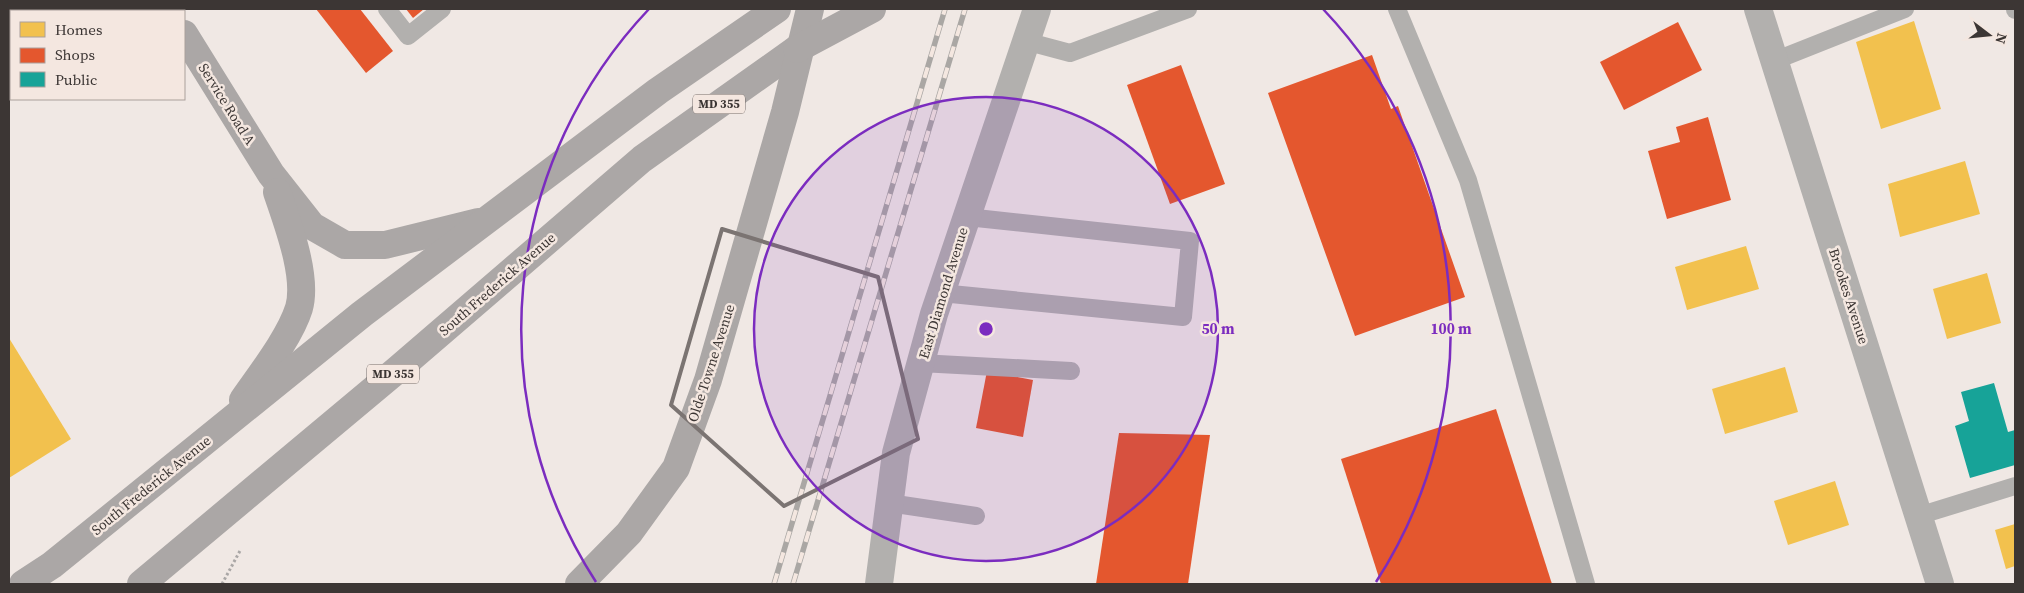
<svg xmlns="http://www.w3.org/2000/svg" width="2024" height="593" font-family="'Source Serif 4',serif">
<rect width="100%" height="100%" fill="#f0e8e4"/>
<g fill="#f2c14e">
<path d="M1914 21 1941 109 1881 129 1856 42Z"/>
<path d="M9 54 11 58V83L9 84Z"/>
<path d="M1965 161 1980 214 1900 237 1888 184Z"/>
<path d="M1746 246 1759 289 1687 310 1675 267Z"/>
<path d="M1987 273 2001 323 1947 339 1933 289Z"/>
<path d="M9 338 71 439 9 478Z"/>
<path d="M1785 367 1798 412 1725 434 1712 389Z"/>
<path d="M1835 481 1849 525 1788 545 1774 501Z"/>
<path d="M2015 524V566L2006 569 1995 530Z"/>
</g>
<g fill="#e4572e">
<path d="M316 9H360L393 51 366 73Z"/>
<path d="M406 9H424L413 18Z"/>
<path d="M1678 22 1702 70 1624 110 1600 62Z"/>
<path d="M1372 55 1391 109 1398 106 1465 297 1355 336 1268 93Z"/>
<path d="M1181 65 1225 184 1170 204 1127 85Z"/>
<path d="M1708 117 1731 200 1667 219 1648 151 1680 142 1676 127Z"/>
<path d="M987 371 1033 380 1023 437 976 428Z"/>
<path d="M1496 409 1552 584H1381L1341 459Z"/>
<path d="M1119 433 1210 435 1188 584H1096Z"/>
</g>
<path fill="#17a398" d="M1994 383 2008 432 2015 430V465L1970 478 1955 426 1969 421 1961 392Z"/>
<g fill="none" stroke-linecap="round" stroke-linejoin="round">
<path stroke="#aaa7a6" stroke-width="3" stroke-dasharray="2.5 2.5" stroke-linecap="butt" d="M222 584 241 549"/>
<g stroke="#b2b0ae" stroke-width="18">
<path d="M387 9 408 36 442 9"/>
<path d="M1397 9 1468 180 1586 584"/>
<path d="M2015 9V10"/>
<path d="M1025 41 1070 53 1188 9"/>
<path d="M1774 61 1905 9"/>
<path d="M941 293 1183 317 1190 241 967 217"/>
<path d="M920 363 1071 371"/>
<path d="M889 503 976 516"/>
<path d="M1918 516 2015 486"/>
</g>
<path stroke="#b2b0ae" stroke-width="28" d="M1758 9 1940 584"/>
<path stroke="#b2b0ae" stroke-width="28" d="M879 584 896 453 934 314 1037 9"/>
<g stroke="#aba7a6" stroke-width="28">
<path d="M168 9 169 11"/>
<path d="M184 34 271 174 312 226 345 245H385L478 222"/>
<path d="M243 400C261 374 290 337 299 308 308 276 287 222 277 192"/>
<path d="M23 584 52 565 362 314 658 91 777 9"/>
<path d="M141 584 397 370 642 159 797 49"/>
<path d="M579 584 629 533 676 468 708 380 785 112 810 9"/>
</g>
<defs>
<g id="rail">
<path d="M774 584 945 9"/>
<path d="M793 584 965 9"/>
</g>
</defs>
<use href="#rail" stroke="#aaa7a4" stroke-width="5.5"/>
<use href="#rail" stroke="#f4e7e0" stroke-width="4" stroke-dasharray="11" stroke-linecap="butt"/>
<path stroke="#aba7a6" stroke-width="28" d="M797 49 872 9"/>
</g>
<path fill="none" stroke="#7b7472" stroke-width="4" stroke-linejoin="round" d="M722 229 878 277 918 439 784 506 671 405Z"/>
<circle cx="986" cy="329" r="232" fill="#7b2cbf" fill-opacity=".12"/>
<g fill="none" stroke="#7b2cbf" stroke-width="2.5">
<circle cx="986" cy="329" r="232"/>
<path d="M596 582A465 465 0 0 1 649 9M1323 9A465 465 0 0 1 1376 582"/>
</g>
<g text-anchor="middle" stroke-width="5" stroke-linejoin="round" paint-order="stroke">
<g fill="#f4e7e0" stroke="#736b68" stroke-width="1">
<rect x="693" y="94.5" width="52" height="19" rx="4"/>
<rect x="367" y="364.5" width="52" height="19" rx="4"/>
</g>
<g font-size="12" font-weight="bold" fill="#3c3634">
<text x="719" y="108">MD 355</text>
<text x="393" y="378">MD 355</text>
</g>
<g font-size="14" fill="#3c3634" stroke="#f4e7e0">
<text transform="translate(227 104) rotate(58)" y="5">Service Road A</text>
<text transform="translate(497 284) rotate(-41)" y="5">South Frederick Avenue</text>
<text transform="translate(943 293) rotate(-73)" y="5">East Diamond Avenue</text>
<text transform="translate(1849 296) rotate(72)" y="5">Brookes Avenue</text>
<text transform="translate(711 363) rotate(-72)" y="5">Olde Towne Avenue</text>
<text transform="translate(151 485) rotate(-39)" y="5">South Frederick Avenue</text>
</g>
</g>
<circle cx="986" cy="329" r="8" fill="#7b2cbf" stroke="#f4e7e0" stroke-width="2.5"/>
<g font-size="15" text-anchor="middle" font-weight="bold" fill="#7b2cbf" stroke="#f4e7e0" stroke-width="5" stroke-linejoin="round" paint-order="stroke">
<text x="1218" y="334">50 m</text>
<text x="1451" y="334">100 m</text>
</g>
<rect width="2024" height="593" fill="none" stroke="#3c3634" stroke-width="20"/>
<rect x="10" y="10" width="175" height="90" fill="#f4e7e0" stroke="#aaa09b"/>
<rect x="20" y="22" width="25" height="15" fill="#f2c14e" stroke="#aaa09b"/>
<text x="55" y="35" font-size="15" fill="#3c3634">Homes</text>
<rect x="20" y="48" width="25" height="15" fill="#e4572e" stroke="#aaa09b"/>
<text x="55" y="60" font-size="15" fill="#3c3634">Shops</text>
<rect x="20" y="72" width="25" height="15" fill="#17a398" stroke="#aaa09b"/>
<text x="55" y="85" font-size="15" fill="#3c3634">Public</text>
<g transform="translate(1989 35) rotate(106)" stroke="#f4e7e0" stroke-width="4" paint-order="stroke">
<path d="M0-4L9 19L0 12L-9 19Z" fill="#3c3634"/>
<text y="-8" font-size="14" font-weight="bold" text-anchor="middle" fill="#3c3634">N</text>
</g>
</svg>
